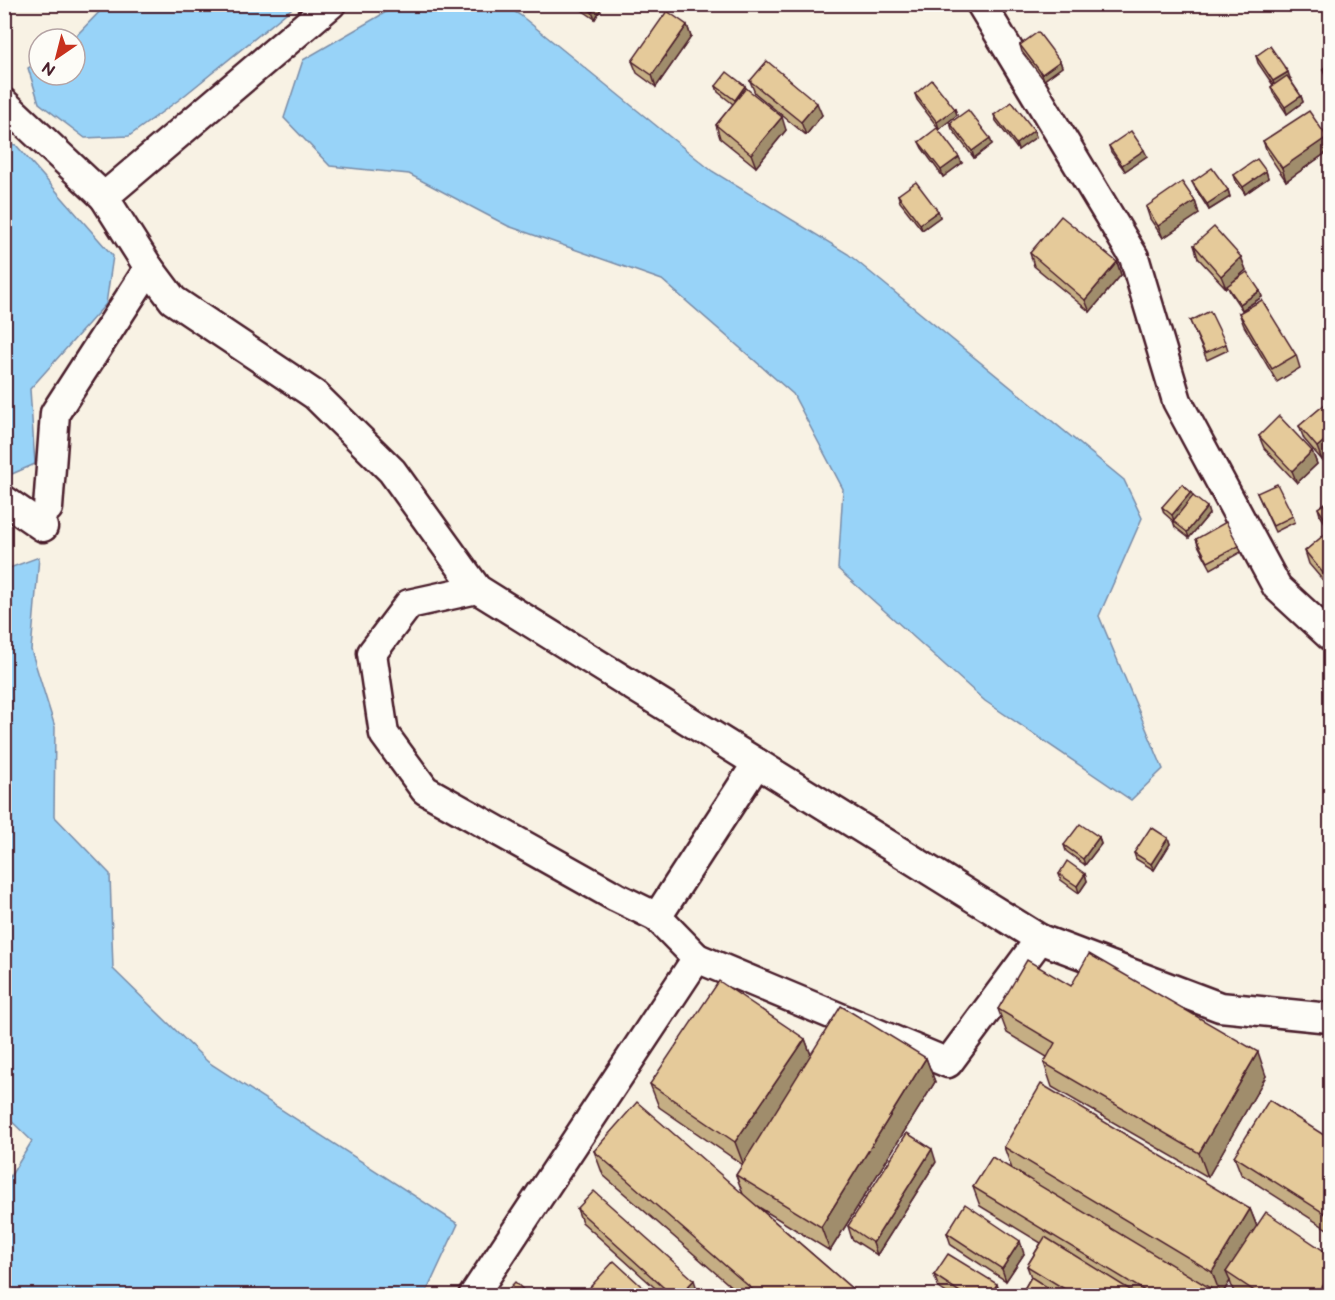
<svg xmlns="http://www.w3.org/2000/svg" width="1335" height="1300" font-family="'Balsamiq Sans',sans-serif">
<rect width="100%" height="100%" fill="#f8f2e4"/>
<filter id="ink" filterUnits="userSpaceOnUse"><feTurbulence type="fractalNoise" baseFrequency=".0167" numOctaves="2"/><feDisplacementMap in="SourceGraphic" scale="12" xChannelSelector="R" yChannelSelector="G"/><feConvolveMatrix kernelMatrix="1 2 1 2 8 2 1 2 1" color-interpolation-filters="sRGB"/></filter>
<g filter="url(#ink)">
<g fill="#98d3f8" stroke="#798ba6" stroke-width="1.5">
<path d="M107 4H296V5L180 99 129 136 85 138 39 103 28 68 39 61V75H75V39H73Z"/>
<path d="M398 5H504L520 15 712 171 848 254 1124 480 1142 518 1099 616 1163 769 1131 800 985 701 838 569 843 489 793 394 662 280 508 226 409 174 330 166 284 118 303 60Z"/>
<path d="M5 143 16 145 113 256 106 304 30 389 35 464 5 477Z"/>
<path d="M39 557 31 650 55 727 54 816 110 874 113 969 208 1062 458 1224 425 1295H5V1185L32 1141 4 1114V570Z"/>
</g>
<g fill="none" stroke-linecap="round" stroke-linejoin="round">
<defs>
<g id="street">
<path d="M981 4 1134 257 1177 401 1277 587 1330 636"/>
<path d="M4 103 104 197 331 4"/>
<path d="M104 197 149 268 173 300 315 395 392 471 477 589 1040 939"/>
<path d="M4 500 43 527"/>
<path d="M48 508 55 413 149 268"/>
<path d="M477 589 409 604 372 653 384 734 425 790 616 897 657 917 757 763"/>
<path d="M657 917 697 958"/>
<path d="M473 1296 697 958 948 1063 1040 939 1220 1007 1330 1018"/>
</g>
</defs>
<use href="#street" stroke="#4a1f2b" stroke-width="33"/>
<use href="#street" stroke="#fdfcf7" stroke-width="28"/>
</g>
<g fill="#c5ae84" stroke="#4a1f2b" stroke-width="1.5">
<path d="M573 4H604L595 19Z"/>
<path d="M687 25 691 37 656 87 637 73 632 61Z"/>
<path d="M1020 45 1060 61 1062 67 1044 80 1022 52Z"/>
<path d="M1256 56 1290 78H1289L1301 96 1303 102 1287 114 1273 93 1271 87 1273 85 1258 63Z"/>
<path d="M1330 61V80L1325 75 1323 69Z"/>
<path d="M750 81 822 115 806 135 755 93Z"/>
<path d="M716 86H745L746 88 786 130 756 167 720 138 716 125 733 104 718 92Z"/>
<path d="M915 94 955 109 957 115 939 129 917 100Z"/>
<path d="M994 115 1034 130 1036 137 1018 150 996 121Z"/>
<path d="M950 123 992 144 974 158 952 129Z"/>
<path d="M1327 137 1330 146V150L1286 181 1268 154 1263 141Z"/>
<path d="M919 142 962 163 943 177 922 148Z"/>
<path d="M1109 146 1147 156 1125 171 1111 152Z"/>
<path d="M1266 171 1268 178 1245 194 1236 181 1234 175Z"/>
<path d="M1192 182 1228 190 1230 197 1209 210 1195 188Z"/>
<path d="M898 195 938 211 940 217 922 230 900 202Z"/>
<path d="M1195 201 1199 214 1163 238 1150 219 1146 207Z"/>
<path d="M1194 245 1241 257 1246 270 1232 282 1260 291 1262 297 1242 310 1230 292 1228 287 1226 288 1198 258Z"/>
<path d="M1030 253 1117 262 1121 275 1090 312 1034 266Z"/>
<path d="M1239 313 1296 355 1300 368 1277 382 1244 326Z"/>
<path d="M1190 321 1226 344 1228 350 1207 360Z"/>
<path d="M1330 400 1322 460 1304 439 1299 426Z"/>
<path d="M1259 436 1312 451 1317 464 1297 483 1264 448Z"/>
<path d="M1257 493 1293 516 1295 522 1275 532Z"/>
<path d="M1193 497 1209 514 1189 538 1175 527 1173 521 1164 513 1162 507Z"/>
<path d="M1330 500V589L1329 584 1327 585 1309 564 1305 551 1330 530 1320 515 1318 508Z"/>
<path d="M1196 539 1239 546 1241 552 1211 569 1198 545Z"/>
<path d="M1099 837 1101 844 1085 865 1066 851 1064 845Z"/>
<path d="M1168 838 1170 844 1154 870 1136 859 1134 853Z"/>
<path d="M1059 874H1085L1087 881 1079 893 1061 880Z"/>
<path d="M1071 986 1266 1076 1208 1177 1052 1087 1044 1063 1047 1057 1007 1033 998 1009Z"/>
<path d="M805 1039 811 1055 926 1058 935 1082 830 1251 757 1206 857 1293 858 1296H742L603 1175 594 1151 743 1194 736 1175 743 1165 659 1107 650 1084Z"/>
<path d="M1330 1139V1231L1241 1174 1234 1156Z"/>
<path d="M1004 1147 1250 1209 1257 1226 1330 1296H1241L1233 1290 1230 1281 1221 1296 1211 1289 1213 1296H1020L1031 1277 1027 1266 1041 1243 980 1206 973 1187 1012 1169Z"/>
<path d="M936 1162 877 1255 852 1239 848 1226Z"/>
<path d="M577 1209 698 1292 696 1296H664L582 1222Z"/>
<path d="M947 1233 1024 1254 1006 1281 951 1245Z"/>
<path d="M934 1275 1001 1296H951L939 1288Z"/>
</g>
<g fill="#a08d6c" stroke="#4a1f2b" stroke-width="1.5">
<path d="M598 4H604L595 19 592 12Z"/>
<path d="M687 25 691 37 656 87 652 75Z"/>
<path d="M1060 61 1062 67 1044 80 1042 74Z"/>
<path d="M1288 72 1290 78 1275 88 1273 81Z"/>
<path d="M745 86 747 92 737 106 735 100Z"/>
<path d="M1301 96 1303 102 1287 114 1285 107Z"/>
<path d="M817 103 822 115 806 135 801 122Z"/>
<path d="M955 109 957 115 939 129 937 122Z"/>
<path d="M782 117 786 130 756 167 751 154Z"/>
<path d="M1034 130 1036 137 1018 150 1016 144Z"/>
<path d="M1327 137 1330 146V150L1286 181 1282 168Z"/>
<path d="M990 138 992 144 974 158 972 151Z"/>
<path d="M1144 150 1147 156 1125 171 1122 165Z"/>
<path d="M959 157 962 163 943 177 941 170Z"/>
<path d="M1266 171 1268 178 1245 194 1243 187Z"/>
<path d="M1228 190 1230 197 1209 210 1207 204Z"/>
<path d="M1195 201 1199 214 1163 238 1158 226Z"/>
<path d="M938 211 940 217 922 230 920 224Z"/>
<path d="M1241 257 1246 270 1226 288 1221 276Z"/>
<path d="M1117 262 1121 275 1090 312 1085 300Z"/>
<path d="M1260 291 1262 297 1242 310 1240 304Z"/>
<path d="M1330 436V453L1322 460 1317 447Z"/>
<path d="M1312 451 1317 464 1297 483 1292 471Z"/>
<path d="M1191 492 1194 498 1174 521 1172 515Z"/>
<path d="M1207 507 1209 514 1189 538 1187 532Z"/>
<path d="M1330 566V582L1327 585 1323 573Z"/>
<path d="M1099 837 1101 844 1085 865 1083 859Z"/>
<path d="M1168 838 1170 844 1154 870 1151 864Z"/>
<path d="M1085 874 1087 881 1079 893 1077 886Z"/>
<path d="M805 1039 814 1063 744 1166 735 1142Z"/>
<path d="M1258 1052 1266 1076 1208 1177 1199 1153Z"/>
<path d="M926 1058 935 1082 830 1251 821 1227Z"/>
<path d="M932 1149 936 1162 877 1255 873 1243Z"/>
<path d="M1250 1209 1259 1232 1226 1272 1230 1281 1221 1296 1212 1272Z"/>
<path d="M1020 1241 1024 1254 1006 1281 1002 1269Z"/>
<path d="M1330 1274V1296H1317Z"/>
<path d="M694 1280 698 1292 696 1296H679Z"/>
<path d="M997 1284 1001 1296H990Z"/>
<path d="M1210 1288 1213 1296H1206Z"/>
</g>
<g fill="#e5ca9a" stroke="#4a1f2b" stroke-width="1.5">
<path d="M580 4H598L592 12Z"/>
<path d="M667 11 687 25 652 75 632 61Z"/>
<path d="M1038 32 1060 61 1042 74 1020 45Z"/>
<path d="M1270 46 1288 72 1273 81 1256 56Z"/>
<path d="M767 61 817 103 801 122 750 81Z"/>
<path d="M1330 61V76L1323 69Z"/>
<path d="M727 72 745 86 735 100 716 86Z"/>
<path d="M1287 76 1301 96 1285 107 1271 87Z"/>
<path d="M932 80 955 109 937 122 915 94Z"/>
<path d="M746 88 782 117 751 154 716 125Z"/>
<path d="M1012 102 1034 130 1016 144 994 115Z"/>
<path d="M968 110 990 138 972 151 950 123Z"/>
<path d="M1309 111 1327 137 1282 168 1263 141Z"/>
<path d="M937 128 959 157 941 170 919 142Z"/>
<path d="M1131 131 1144 150 1122 165 1109 146Z"/>
<path d="M1257 159 1266 171 1243 187 1234 175Z"/>
<path d="M1212 168 1228 190 1207 204 1192 182Z"/>
<path d="M916 182 938 211 920 224 898 195Z"/>
<path d="M1182 182 1195 201 1158 226 1146 207Z"/>
<path d="M1061 216 1117 262 1085 300 1030 253Z"/>
<path d="M1214 227 1241 257 1221 276 1194 245Z"/>
<path d="M1247 272 1260 291 1240 304 1227 286Z"/>
<path d="M1262 300 1296 355 1272 369 1239 313Z"/>
<path d="M1210 311 1226 344 1205 353 1190 321Z"/>
<path d="M1330 400V436L1317 447 1299 426Z"/>
<path d="M1279 416 1312 451 1292 471 1259 436Z"/>
<path d="M1182 484 1191 492 1172 515 1162 507Z"/>
<path d="M1277 484 1293 516 1273 526 1257 493Z"/>
<path d="M1193 496 1207 507 1187 532 1173 521Z"/>
<path d="M1330 500V527L1318 508Z"/>
<path d="M1226 522 1239 546 1208 562 1196 539Z"/>
<path d="M1330 530V566L1323 573 1305 551Z"/>
<path d="M1080 824 1099 837 1083 859 1064 845Z"/>
<path d="M1151 827 1168 838 1151 864 1134 853Z"/>
<path d="M1067 861 1085 874 1077 886 1059 874Z"/>
<path d="M1089 954 1258 1052 1199 1153 1044 1063 1055 1043 998 1009 1027 960 1071 986Z"/>
<path d="M719 981 805 1039 735 1142 650 1084Z"/>
<path d="M841 1006 926 1058 821 1227 736 1175Z"/>
<path d="M1041 1084 1250 1209 1212 1272 1004 1147Z"/>
<path d="M1269 1100 1330 1139V1217L1234 1156Z"/>
<path d="M637 1102 857 1293 856 1296H760L594 1151Z"/>
<path d="M907 1133 932 1149 873 1243 848 1226Z"/>
<path d="M992 1157 1210 1288 1206 1296H1153L973 1187Z"/>
<path d="M594 1191 694 1280 679 1296H673L577 1209Z"/>
<path d="M965 1204 1020 1241 1002 1269 947 1233Z"/>
<path d="M1266 1212 1330 1255V1274L1317 1296H1262L1226 1272Z"/>
<path d="M1045 1237 1140 1296H1076L1027 1266Z"/>
<path d="M948 1254 997 1284 990 1296H966L934 1275Z"/>
<path d="M614 1261 652 1296H582Z"/>
<path d="M1031 1277 1061 1296H1020Z"/>
<path d="M515 1282 530 1296H502Z"/>
</g>
</g>
<rect width="1335" height="1300" fill="none" stroke="#fdfcf7" stroke-width="24"/>
<rect x="12" y="12" width="1311" height="1276" fill="none" stroke="#4a1f2b" stroke-width="2" filter="url(#ink)"/>
<g transform="translate(57 57) rotate(215)"><circle r="28" fill="#fdfcf7" stroke="#b5a4a5" stroke-width="1.5"/>
<path d="M0-4.5L10 22L0 15L-10 22Z" fill="#c8321e"/>
<text y="-9" font-size="16" font-weight="bold" text-anchor="middle" fill="#4a1f2b">N</text>
</g>
</svg>
